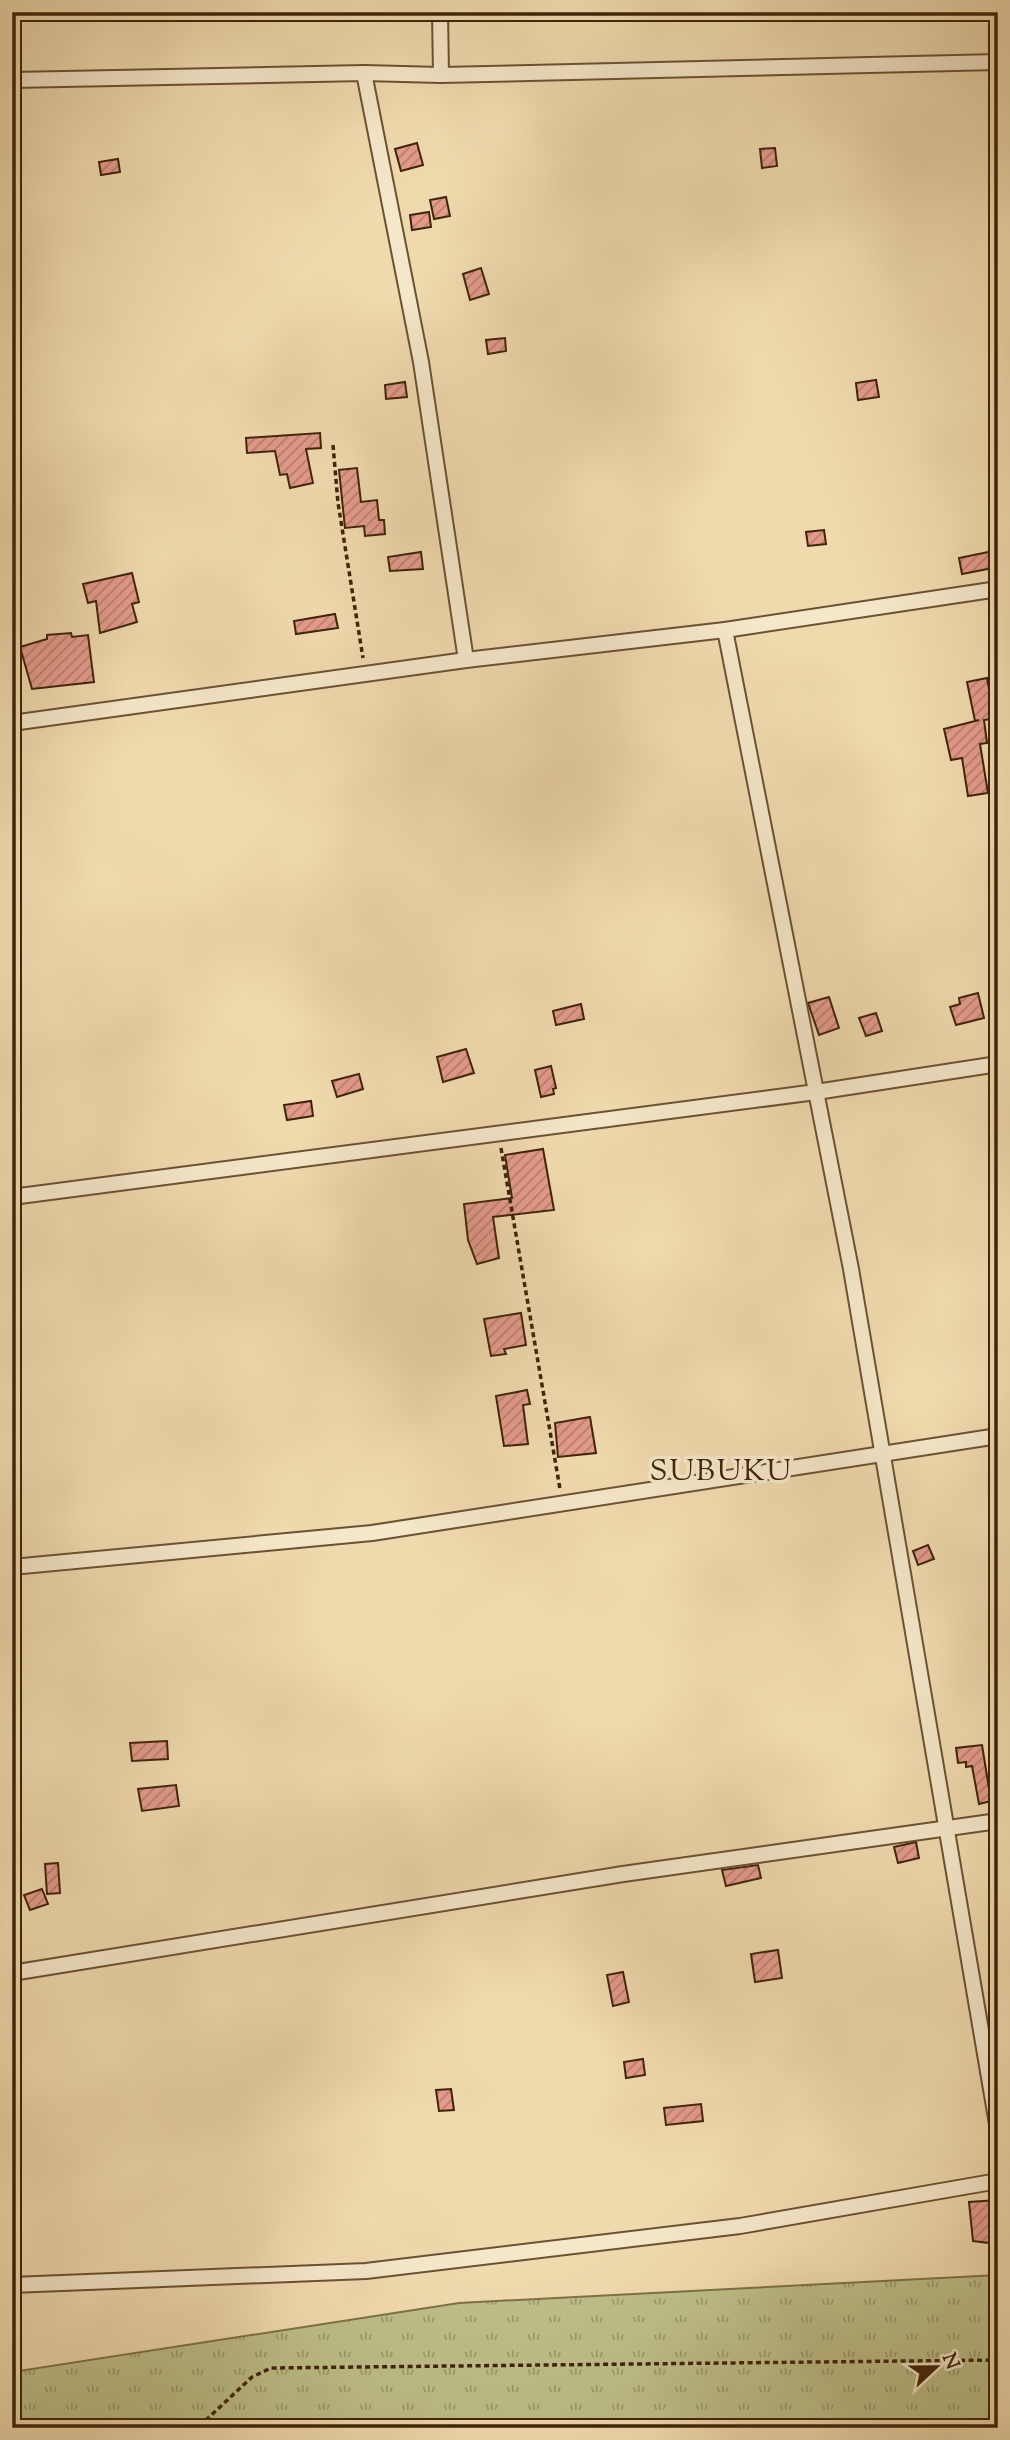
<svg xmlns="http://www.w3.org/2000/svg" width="1010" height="2440" font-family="'Sorts Mill Goudy',serif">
<defs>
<pattern id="park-tufts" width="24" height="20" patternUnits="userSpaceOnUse" patternTransform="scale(1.75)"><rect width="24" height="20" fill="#bdbe88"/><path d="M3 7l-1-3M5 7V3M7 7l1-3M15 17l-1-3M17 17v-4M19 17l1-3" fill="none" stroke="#9b9a6d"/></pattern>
<pattern id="building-hatch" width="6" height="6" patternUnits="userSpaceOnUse" patternTransform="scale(1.75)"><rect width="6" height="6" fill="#e49b8c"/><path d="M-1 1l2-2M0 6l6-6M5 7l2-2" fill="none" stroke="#ba7e70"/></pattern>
</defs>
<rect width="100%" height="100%" fill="#efdaae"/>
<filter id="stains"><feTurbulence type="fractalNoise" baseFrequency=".00286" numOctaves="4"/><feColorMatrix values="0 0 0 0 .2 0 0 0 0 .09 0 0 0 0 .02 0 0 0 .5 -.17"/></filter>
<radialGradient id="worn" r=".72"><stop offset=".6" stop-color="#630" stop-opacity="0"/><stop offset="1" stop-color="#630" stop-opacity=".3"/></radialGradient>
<path fill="url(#park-tufts)" stroke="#7e7148" stroke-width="2" d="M998 2275V2428H12V2372L459 2303Z"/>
<g fill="url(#building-hatch)" stroke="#402408" stroke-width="2">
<path d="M417 143 423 165 401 171 395 149Z"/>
<path d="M775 148 777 166 762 168 760 149Z"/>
<path d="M118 159 120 172 101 175 99 162Z"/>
<path d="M446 197 450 216 434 219 430 200Z"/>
<path d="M429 212 431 227 412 230 410 215Z"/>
<path d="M481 268 489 294 470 300 463 274Z"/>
<path d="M505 338 506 351 488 354 486 340Z"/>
<path d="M876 380 879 397 858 400 856 383Z"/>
<path d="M405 382 407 397 386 399 385 385Z"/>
<path d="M320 433 321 448 306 449 313 483 290 488 287 474 280 475 275 451 247 453 246 438Z"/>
<path d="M357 468 361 502 377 500 379 520H384L385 534 365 536 364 526 345 528 339 470Z"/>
<path d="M824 530 826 544 808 546 806 532Z"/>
<path d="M998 550V567L962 574 959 558Z"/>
<path d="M421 552 423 569 390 571 388 557Z"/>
<path d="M132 573 139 602 132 604 137 622 100 633 96 601 88 603 83 584Z"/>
<path d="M335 614 338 628 296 634 294 621Z"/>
<path d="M71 633 72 637 88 635 94 682 32 689 20 647 47 639V635Z"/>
<path d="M987 678 992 705 998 704V718L984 720 987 743 980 744 988 793 968 796 962 758 951 760 944 729 979 720 975 721 967 682Z"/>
<path d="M978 993 984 1018 956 1025 950 1007 960 1004 959 998Z"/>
<path d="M829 997 839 1028 819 1035 808 1003Z"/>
<path d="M581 1004 584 1019 556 1025 553 1011Z"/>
<path d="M876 1013 882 1031 866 1036 859 1018Z"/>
<path d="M466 1049 474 1073 443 1082 437 1057Z"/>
<path d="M551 1066 556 1088 553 1089 554 1094 541 1097 535 1070Z"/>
<path d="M359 1074 363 1089 337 1097 332 1081Z"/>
<path d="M311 1101 313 1116 287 1120 284 1105Z"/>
<path d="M543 1149 554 1210 493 1217 499 1258 477 1264 468 1240 464 1204 512 1198 505 1155Z"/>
<path d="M521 1313 526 1345 504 1349 506 1354 491 1356 484 1319Z"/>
<path d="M527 1390 530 1404 523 1405 528 1444 504 1446 496 1396Z"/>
<path d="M590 1417 596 1453 558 1457 555 1423Z"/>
<path d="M928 1545 934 1559 918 1565 913 1551Z"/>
<path d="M167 1741 168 1759 132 1761 130 1743Z"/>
<path d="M982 1745 991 1801 979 1804 972 1766 966 1767V1762L958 1763 956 1748Z"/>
<path d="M176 1785 179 1806 142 1811 138 1789Z"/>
<path d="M916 1842 919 1858 898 1863 894 1847Z"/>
<path d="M58 1863 60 1893 47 1894 45 1864Z"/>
<path d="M758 1865 761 1878 726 1886 722 1870Z"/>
<path d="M42 1889 48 1904 30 1910 24 1895Z"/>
<path d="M778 1950 782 1978 755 1982 751 1954Z"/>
<path d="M623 1972 629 2002 613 2006 607 1975Z"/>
<path d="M643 2059 645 2075 626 2078 624 2062Z"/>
<path d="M451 2089 454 2110 439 2111 436 2090Z"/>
<path d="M701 2104 703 2121 666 2125 664 2108Z"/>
<path d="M998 2200V2244L973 2241 969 2202Z"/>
</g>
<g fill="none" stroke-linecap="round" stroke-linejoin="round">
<defs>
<g id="street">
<path d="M440 12 441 75"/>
<path d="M364 73 421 362 466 660"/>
<path d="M12 80 364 73 441 75 998 62"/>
<path d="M725 630 998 589"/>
<path d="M12 723 466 660 725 630 851 1269 998 2130"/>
<path d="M12 1197 816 1092 998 1064"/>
<path d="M12 1567 372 1533 998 1436"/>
<path d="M12 1973 623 1874 998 1821"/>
<path d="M12 2285 366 2271 740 2226 998 2181"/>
</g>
</defs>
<use href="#street" stroke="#6c5232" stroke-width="18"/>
<g stroke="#402408" stroke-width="3.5" stroke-dasharray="5 3.5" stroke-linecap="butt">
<path d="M333 445 338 503 363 658"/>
<path d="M501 1148 560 1489"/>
<path d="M121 2428 206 2420 252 2377 271 2368 998 2360"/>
</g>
<use href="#street" stroke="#f5e7ca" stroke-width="14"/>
</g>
<g text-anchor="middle" stroke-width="7" stroke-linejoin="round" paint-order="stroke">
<g font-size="30" letter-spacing="2" fill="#402408" stroke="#f5e7ca">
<text x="721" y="1480">SUBUKU</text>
</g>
</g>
<rect width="1010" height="2440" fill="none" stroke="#efdaae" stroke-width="42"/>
<rect x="14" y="14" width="982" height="2412" fill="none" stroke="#402408" stroke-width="3.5"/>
<rect x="21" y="21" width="968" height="2398" fill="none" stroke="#402408" stroke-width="2"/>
<g transform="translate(936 2367) rotate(68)" stroke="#f5e7ca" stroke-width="5" paint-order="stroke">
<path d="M0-5L12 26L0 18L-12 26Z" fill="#402408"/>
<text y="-10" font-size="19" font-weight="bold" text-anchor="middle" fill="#402408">N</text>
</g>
<rect width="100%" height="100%" filter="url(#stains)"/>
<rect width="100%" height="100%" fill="url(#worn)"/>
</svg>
